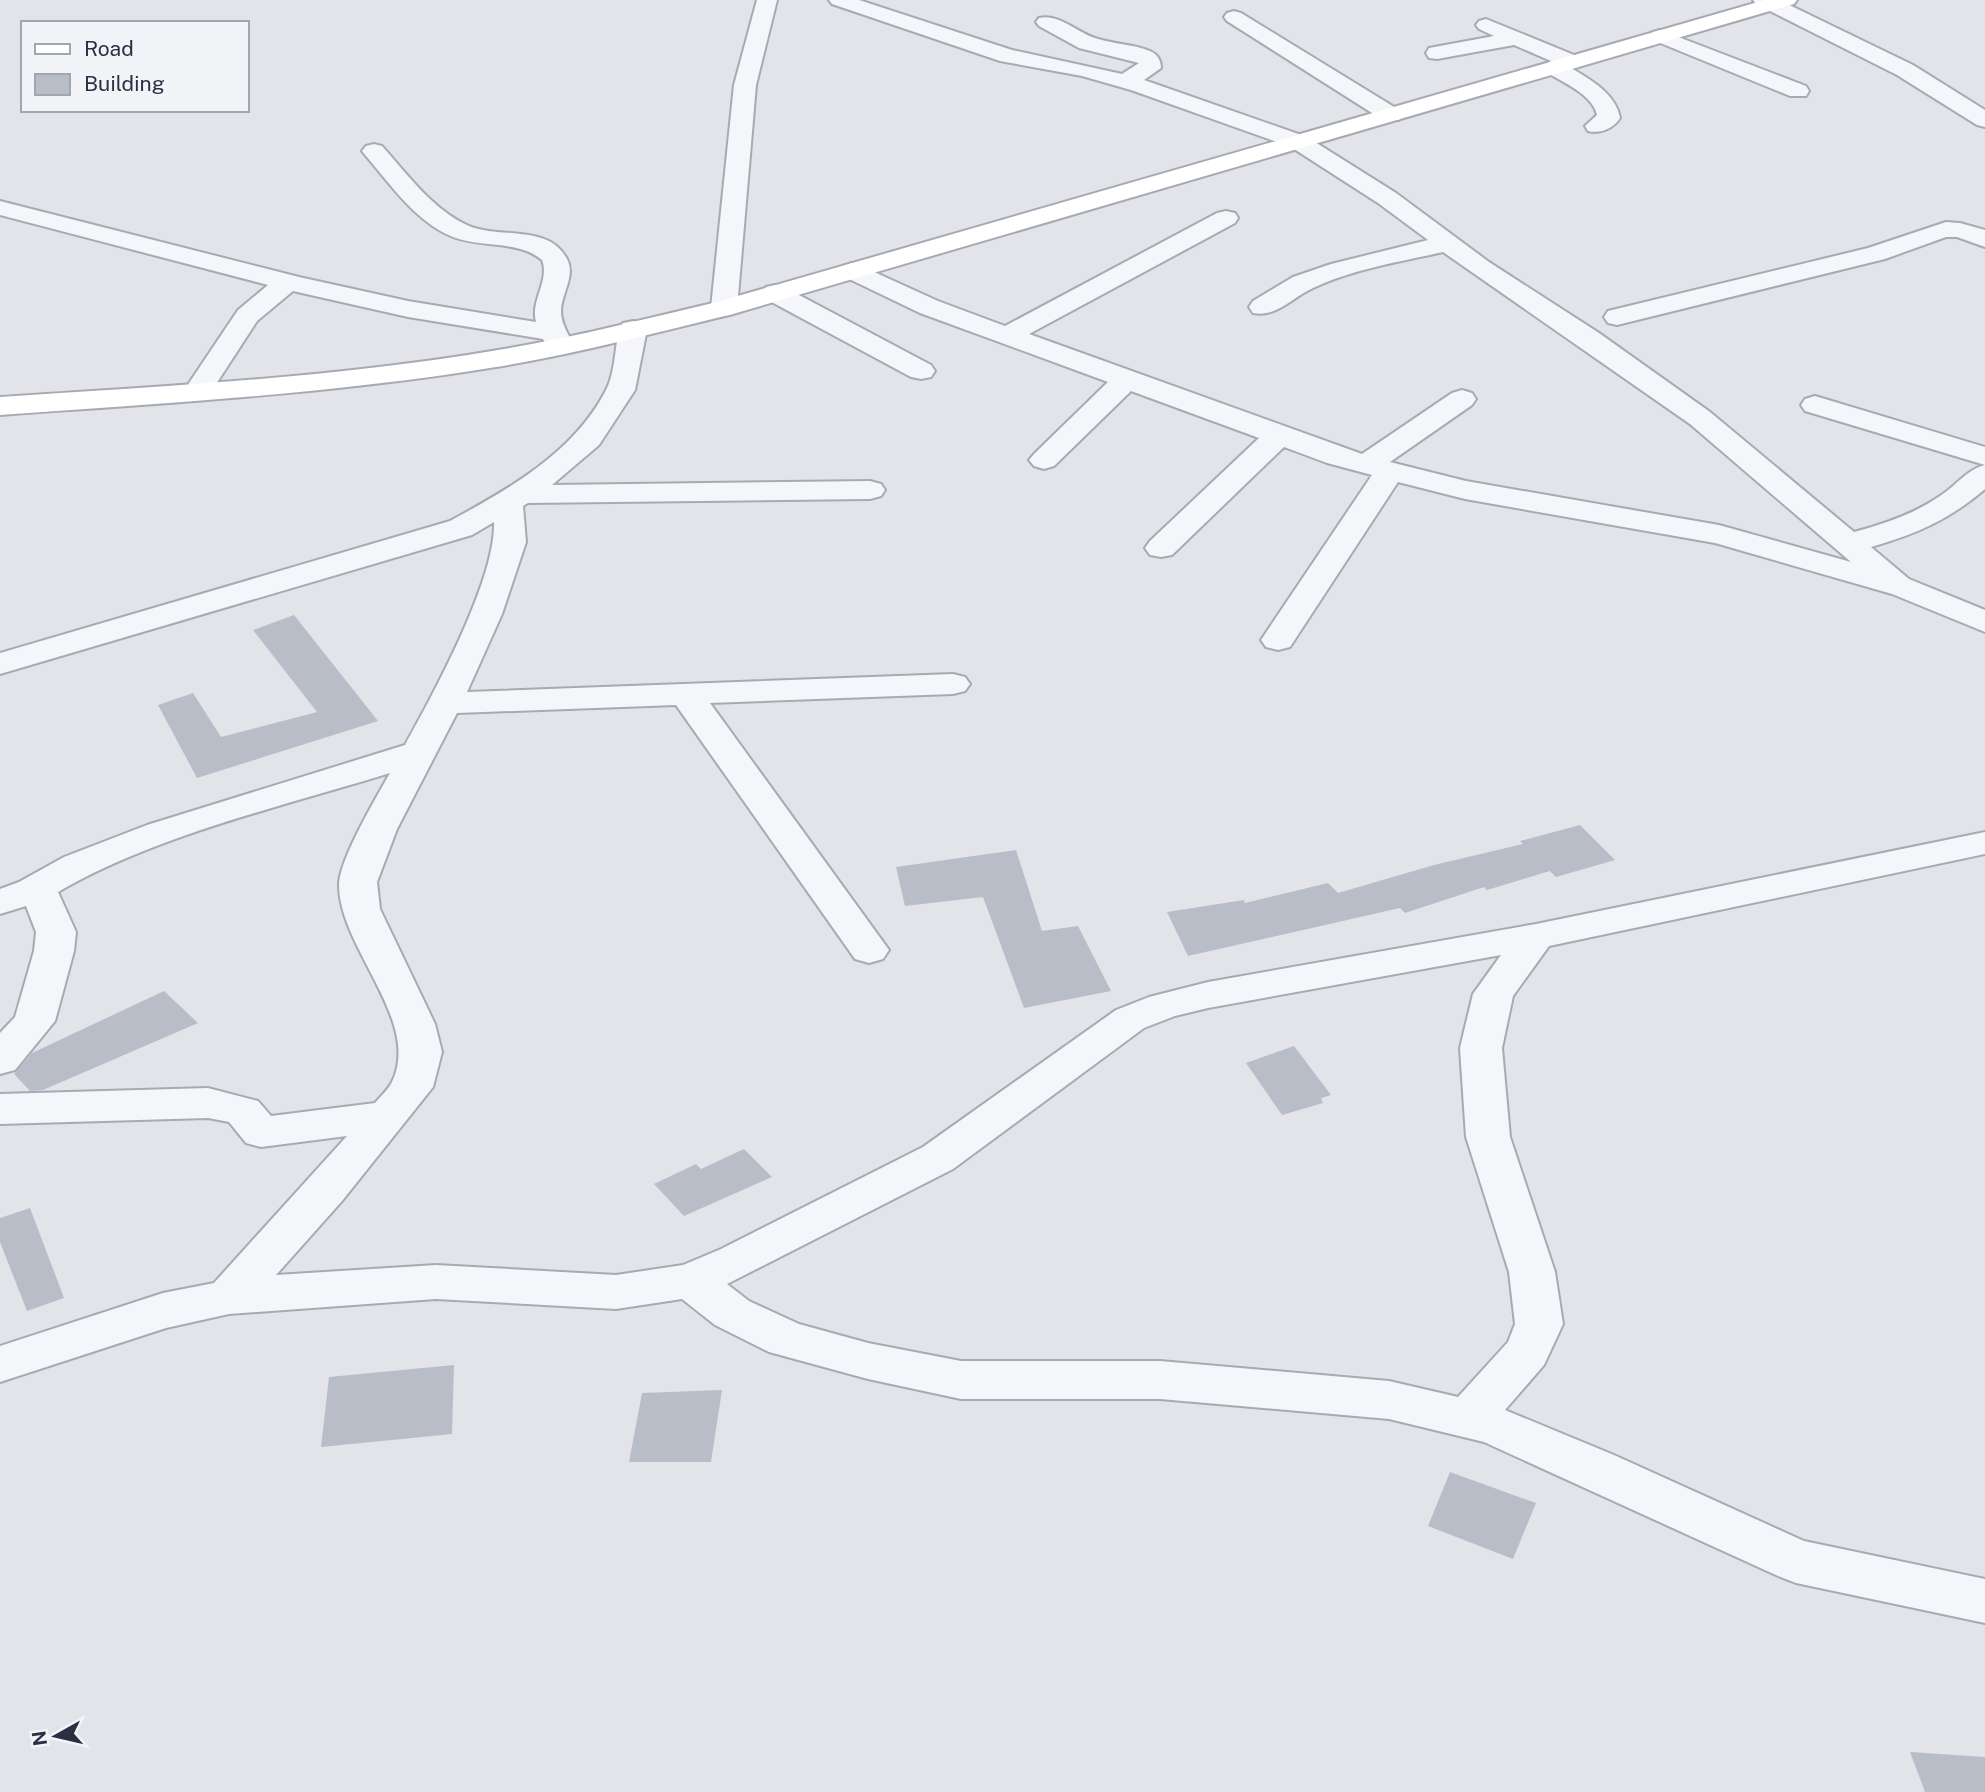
<svg xmlns="http://www.w3.org/2000/svg" width="1985" height="1792" font-family="'Public Sans',sans-serif">
<rect width="100%" height="100%" fill="#e2e4ea"/>
<g fill="#b9bdc7">
<path d="M294 615 378 721 197 778 158 705 193 693 221 737 317 712 253 630Z"/>
<path d="M1580 825 1615 860 1556 877 1550 871 1487 890 1484 887 1405 913 1400 908 1188 956 1167 912 1244 900 1245 903 1328 883 1338 893 1434 865 1523 844 1520 841Z"/>
<path d="M1016 850 1042 931 1078 926 1111 991 1024 1008 983 897 905 906 896 867Z"/>
<path d="M164 991 198 1023 43 1090 30 1091 14 1074 32 1053Z"/>
<path d="M1294 1046 1331 1095 1321 1098 1323 1103 1282 1115 1246 1063Z"/>
<path d="M744 1149 772 1177 684 1216 654 1184 696 1164 701 1169Z"/>
<path d="M30 1208 64 1298 27 1311 0 1242V1218Z"/>
<path d="M454 1365 452 1434 321 1447 329 1377Z"/>
<path d="M722 1390 711 1462H629L642 1393Z"/>
<path d="M1450 1472 1536 1503 1513 1559 1428 1526Z"/>
<path d="M1910 1752 1985 1757V1792H1925Z"/>
</g>
<g fill="none" stroke-linecap="round" stroke-linejoin="round">
<defs>
<g id="street">
<path d="M757 0H777L756 85 737 308 733 314 724 316 715 314 711 308 734 85Z"/>
<path d="M829 0H859L1012 50 1122 74 1139 63 1079 48 1039 26 1036 22 1039 18C1058 13 1077 32 1095 38 1112 44 1133 44 1150 51 1157 54 1161 60 1161 68L1144 80 1307 137 1396 193 1489 262 1599 333 1710 412 1854 532C1884 524 1914 514 1940 496 1956 486 1966 470 1985 465V489C1949 520 1916 534 1871 547L1909 579 1985 610V632L1892 594 1715 543 1465 499 1398 482 1290 647 1278 650 1266 647 1261 640 1372 475 1327 463 1284 447 1172 555 1161 557 1150 555 1145 548 1150 541 1259 438 1131 391 1054 466 1044 469 1034 466 1029 460 1034 454 1108 382 920 313 843 276 839 271 843 266 852 263 861 266 938 301 1005 326 1217 213 1226 211 1235 213 1238 218 1235 223 1029 334 1362 454 1452 393 1462 390 1472 393 1476 399 1472 405 1390 462 1466 481 1719 525 1851 562 1690 424 1443 252C1400 262 1352 269 1311 289 1292 298 1275 318 1253 313L1249 307 1253 301 1293 277 1331 264 1428 240 1378 203 1291 147 1131 90 1082 76 1000 61 832 4Z"/>
<path d="M1753 0H1779L1913 65 1985 110V127L1977 125 1897 75 1756 4Z"/>
<path d="M1234 11 1241 13 1399 110 1402 115 1399 120H1383L1227 21 1224 17 1227 13Z"/>
<path d="M1486 19 1579 57 1582 62 1579 67 1571 68C1591 80 1616 94 1620 118 1613 129 1600 134 1588 131L1585 126 1597 115C1593 95 1563 82 1546 72L1543 67 1551 61 1514 45 1437 59 1429 58 1426 53 1429 48 1494 36 1479 29 1476 25 1479 21Z"/>
<path d="M1660 30 1806 86 1809 91 1806 96H1790L1653 40 1649 36 1653 32Z"/>
<path d="M374 144 382 146C408 175 433 210 469 226 500 239 549 224 567 259 576 276 561 294 561 311 561 324 569 335 574 346L570 352 560 354 550 352 543 339 408 317 293 291 257 321 207 398 197 400 187 398 183 392 238 310 268 285 0 215V201L299 277 408 301 536 322C530 300 550 281 542 260 518 240 481 248 453 237 416 222 391 185 366 156L362 151 366 146Z"/>
<path d="M1946 222 1960 223 1985 230V247L1957 237H1946L1885 259 1617 325 1608 323 1604 317 1608 311 1868 248Z"/>
<path d="M775 285 784 287 931 365 935 371 931 377 921 379 911 377 766 299 762 293 766 287Z"/>
<path d="M633 321 643 323 647 329 635 390 599 445 552 485 870 481 881 484 885 490 881 496 870 499 528 503 523 506 526 542 502 614 467 692 953 674 965 677 970 684 965 691 953 694 710 703 889 950 883 959 869 963 855 959 676 705 457 713 397 829 377 882 380 909 435 1024 442 1052 433 1087 342 1201 276 1275 436 1265 616 1275 683 1265 721 1249 923 1147 1116 1010 1149 997 1208 982 1536 924 1985 832V854L1549 946 1513 996 1502 1048 1510 1137 1555 1272 1563 1324 1544 1365 1505 1410 1614 1455 1804 1541 1985 1579V1623L1796 1583 1778 1576 1484 1442 1389 1419 1160 1399H961L868 1379 769 1352 715 1325 682 1299 616 1309 436 1299 229 1314 166 1328 0 1382V1346L163 1293 214 1283 347 1136 261 1147 246 1143 229 1122 208 1118 0 1124V1094L208 1088 258 1101 271 1116 375 1103C380 1097 388 1090 392 1082 422 1021 339 948 339 885 339 860 377 796 390 773 283 806 154 836 58 892L76 932 74 951 55 1021 15 1070 0 1074V1033L15 1017 34 951 36 932 26 906 0 914V889L19 882 64 857 147 825 405 745C434 693 496 579 494 522L472 535 0 674V653L450 521C509 489 573 453 605 392 615 375 615 348 619 329L623 323ZM1501 955 1473 994 1460 1048 1466 1137 1509 1272 1515 1324 1508 1342 1458 1397 1389 1381 1160 1361H961L868 1343 799 1324 749 1301 727 1284 953 1169 1144 1028 1175 1016 1208 1008Z"/>
<path d="M1815 396 1985 447V465L1805 411 1801 405 1805 399Z"/>
</g>
<path id="secondary" d="M1765 0H1797L1794 4 733 314C655 333 576 354 496 367 332 394 165 403 0 415V397C166 386 334 378 498 350 572 338 644 319 717 302Z"/>
</defs>
<use href="#street" stroke="#a7aab4" stroke-width="4"/>
<use href="#secondary" stroke="#a7aab4" stroke-width="4"/>
<use href="#street" fill="#f5f6f9" fill-rule="evenodd"/>
<use href="#secondary" fill="#fff" fill-rule="evenodd"/>
</g>
<rect x="21" y="21" width="228" height="91" fill="#f2f4f8" stroke="#a2a6af" stroke-width="2"/>
<rect x="35" y="44" width="35" height="10" fill="#ffffff" stroke="#a2a6af" stroke-width="2"/>
<text x="84" y="56" font-size="21" fill="#2a3042">Road</text>
<rect x="35" y="74" width="35" height="21" fill="#b9bdc7" stroke="#a2a6af" stroke-width="2"/>
<text x="84" y="91" font-size="21" fill="#2a3042">Building</text>
<g transform="translate(56 1736) rotate(262)" stroke="#f2f4f8" stroke-width="5" paint-order="stroke">
<path d="M0-5L12 26L0 18L-12 26Z" fill="#2a3042"/>
<text y="-10" font-size="19" font-weight="bold" text-anchor="middle" fill="#2a3042">N</text>
</g>
</svg>
